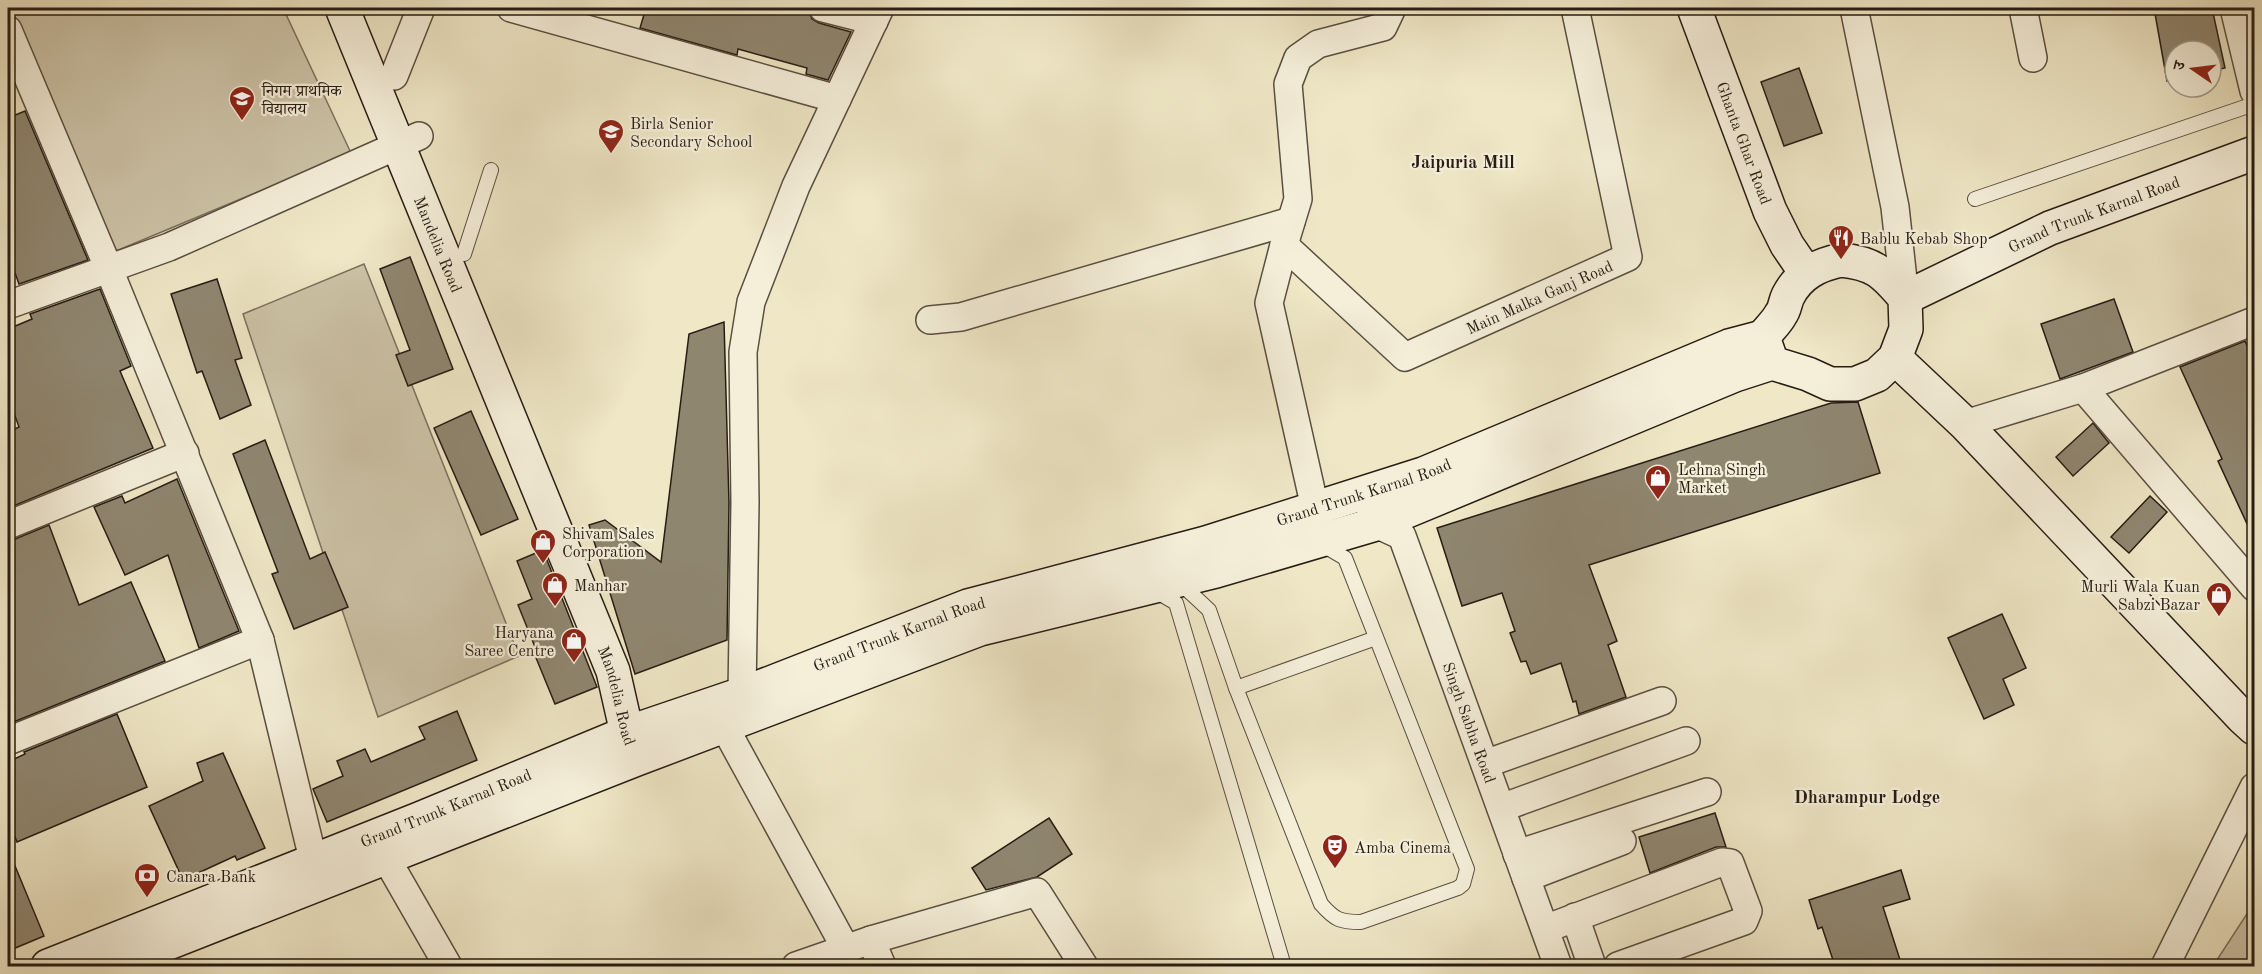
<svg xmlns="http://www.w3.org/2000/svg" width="2262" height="974" font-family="'Old Standard TT','Noto Serif Devanagari',serif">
<rect width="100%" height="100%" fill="#efe7c6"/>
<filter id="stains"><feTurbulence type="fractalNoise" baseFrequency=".00333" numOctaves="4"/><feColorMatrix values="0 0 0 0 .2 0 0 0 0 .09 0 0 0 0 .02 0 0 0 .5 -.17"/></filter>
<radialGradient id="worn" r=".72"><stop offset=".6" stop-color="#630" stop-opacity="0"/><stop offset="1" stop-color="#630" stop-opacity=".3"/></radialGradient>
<g fill="#cdc4a8" stroke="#7a705e" stroke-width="1.5">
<path d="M8 8H283L351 153 116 251 8 16Z"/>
<path d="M364 264 519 656 378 717 243 314Z"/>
<path d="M2254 903V966H2213Z"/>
</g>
<g fill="#8f8670" stroke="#271c13" stroke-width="1.5">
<path d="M646 8H808L812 19 819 23 851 32 828 80 806 74 807 68 738 49 737 55 640 28Z"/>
<path d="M2154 8H2212L2225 68 2211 71V51H2175V79L2167 81Z"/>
<path d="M1799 68 1822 133 1784 146 1761 82Z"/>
<path d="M25 111 88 260 19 284 8 253V118Z"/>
<path d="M410 257 453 369 408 386 396 355 410 350 380 269Z"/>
<path d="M217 279 242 358 235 360 251 405 220 419 202 371 197 373 171 294Z"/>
<path d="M100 289 131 366 120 371 153 448 11 507 8 498V432L19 427 8 396V329L32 319 30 314Z"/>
<path d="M2114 299 2133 352 2060 379 2041 324Z"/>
<path d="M724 322 729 503 727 640 635 674 589 525 605 520 661 562 689 334Z"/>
<path d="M2245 341 2254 362V539L2218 461 2222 459 2180 367Z"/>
<path d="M1858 402 1880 473 1589 565 1617 641 1608 645 1626 697 1579 714 1576 701 1573 702 1561 663 1531 674 1526 661 1521 662 1510 633 1515 631 1502 593 1462 606 1437 528 1831 403Z"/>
<path d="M471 411 518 519 481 535 434 428Z"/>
<path d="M2093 423 2109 443 2073 476 2056 457Z"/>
<path d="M265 440 310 559 325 552 348 607 294 629 272 574 278 572 233 454Z"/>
<path d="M177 479 239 631 199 648 168 555 125 575 94 507 122 496 125 503Z"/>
<path d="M2150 496 2167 512 2129 553 2111 537Z"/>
<path d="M49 525 79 605 131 582 165 661 11 723 8 714V542Z"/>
<path d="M543 550 597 687 555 704 534 653 537 652 518 605 532 599 517 561Z"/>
<path d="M2002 614 2026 668 2003 679 2014 705 1984 719 1948 638Z"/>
<path d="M457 711 477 760 327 822 313 789 343 776 337 761 365 749 371 762 425 739 419 727Z"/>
<path d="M117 714 147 787 17 842 8 819V762L25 754 24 752Z"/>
<path d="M223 753 265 848 237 860 235 856 183 880 149 806 203 781 197 763Z"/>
<path d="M1715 813 1726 847H1716L1650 873 1639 837Z"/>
<path d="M1049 818 1072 854 1037 877 986 890 972 868Z"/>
<path d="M8 849 44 936 8 951Z"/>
<path d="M1901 870 1910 899 1883 907 1902 966H1835L1822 927 1818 929 1809 900Z"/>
</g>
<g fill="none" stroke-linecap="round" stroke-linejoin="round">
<defs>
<g id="lane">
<path d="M1975 199 2254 104"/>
<path d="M464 254 491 170"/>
<path d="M1180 583 1209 610 1236 688 1376 638"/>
<path d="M1154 590 1176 603 1284 966"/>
<path d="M1236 688 1321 904C1335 920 1340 922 1361 922L1458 888 1463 884 1467 869 1345 558 1321 544"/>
</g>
<g id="street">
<path d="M511 8 837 99"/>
<path d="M823 8 874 21"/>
<path d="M1854 8 1895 207 1905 298"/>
<path d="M2023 8 2033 58"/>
<path d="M2234 8 2254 91"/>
<path d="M8 30 108 267 260 640 313 859"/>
<path d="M394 76 421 8"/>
<path id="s1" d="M1284 245 1405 357 1628 257 1575 8"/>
<path d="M8 305 169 247 419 136"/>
<path d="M930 320 961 317 1291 221"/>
<path d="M2254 321 2083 388 2254 587"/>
<path d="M1965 424 2083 388"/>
<path d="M1315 508 1269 303 1284 245 1298 199 1288 84 1298 58 1318 44 1383 27 1392 8"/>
<path id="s2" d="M1371 512 1376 524 1402 536 1558 966"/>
<path d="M8 525 185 453"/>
<path d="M742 694 745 503 743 352 751 302 796 186 880 8"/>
<path d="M724 726 846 949"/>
<path d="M8 741 260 640"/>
<path d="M1485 764 1662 701"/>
<path d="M1501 808 1686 741"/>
<path d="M1517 854 1707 792"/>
<path d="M386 858 448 966"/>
<path d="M1526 878 1622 841"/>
<path d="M1575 917 1592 966"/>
<path d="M1545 929 1722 862 1730 863 1748 911 1744 921 1618 966"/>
<path d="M871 940 1037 892 1084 966"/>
<path d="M796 966 871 940 882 966"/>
<path d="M2165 966 2254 787"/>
</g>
<g id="secondary">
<path id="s3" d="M342 8 613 671 627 733 634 752"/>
<path id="s4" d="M1694 8 1770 211 1787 245 1806 273"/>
<path d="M1841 260C1874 263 1884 273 1905 298L1906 329 1895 358 1877 375 1855 384H1830L1808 374 1772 363 1763 337C1769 329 1777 322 1781 314 1785 309 1785 302 1788 296 1799 274 1818 265 1841 260Z"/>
<path id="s5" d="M1905 298 2050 228 2254 153"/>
<path d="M1895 358 1965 424 2242 717 2254 728"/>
<path d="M115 964 637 759 980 629 1216 571 1376 524 1735 375 1772 363"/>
<path id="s6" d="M48 966 419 819 627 733 742 694 968 606 1206 543 1423 474 1729 346 1763 337"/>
</g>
</defs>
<use href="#lane" stroke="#594f40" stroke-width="16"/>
<use href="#street" stroke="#594f40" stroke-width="30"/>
<use href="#secondary" stroke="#271c13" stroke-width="36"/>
<use href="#lane" stroke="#f5efda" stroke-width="14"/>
<use href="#street" stroke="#f5efda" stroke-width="27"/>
<use href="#secondary" stroke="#f5efda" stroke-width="33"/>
</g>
<defs>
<symbol id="school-pin" viewBox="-11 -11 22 30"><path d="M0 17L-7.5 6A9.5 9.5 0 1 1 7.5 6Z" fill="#8f2418" stroke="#f5efda"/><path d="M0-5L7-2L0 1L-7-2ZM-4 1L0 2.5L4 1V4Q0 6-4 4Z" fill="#fff"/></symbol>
<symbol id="restaurant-pin" viewBox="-11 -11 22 30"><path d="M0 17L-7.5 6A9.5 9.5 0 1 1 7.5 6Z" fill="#8f2418" stroke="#f5efda"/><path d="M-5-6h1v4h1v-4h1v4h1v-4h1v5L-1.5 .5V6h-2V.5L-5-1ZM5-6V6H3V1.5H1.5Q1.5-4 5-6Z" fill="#fff"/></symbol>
<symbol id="shop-pin" viewBox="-11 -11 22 30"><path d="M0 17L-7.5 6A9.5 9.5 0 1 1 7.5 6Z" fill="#8f2418" stroke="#f5efda"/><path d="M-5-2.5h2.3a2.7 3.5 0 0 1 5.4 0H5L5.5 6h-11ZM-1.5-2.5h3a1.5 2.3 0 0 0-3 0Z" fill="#fff"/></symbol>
<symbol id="theatre-pin" viewBox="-11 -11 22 30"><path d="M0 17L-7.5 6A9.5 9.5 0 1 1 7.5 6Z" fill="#8f2418" stroke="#f5efda"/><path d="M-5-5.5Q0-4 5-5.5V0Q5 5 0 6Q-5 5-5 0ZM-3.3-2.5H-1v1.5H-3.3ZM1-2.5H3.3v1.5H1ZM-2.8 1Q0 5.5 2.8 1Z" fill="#fff"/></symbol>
<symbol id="bank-pin" viewBox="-11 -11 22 30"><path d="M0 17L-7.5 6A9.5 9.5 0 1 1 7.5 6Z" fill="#8f2418" stroke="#f5efda"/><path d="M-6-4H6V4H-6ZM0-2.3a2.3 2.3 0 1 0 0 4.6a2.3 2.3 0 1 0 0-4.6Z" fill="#fff"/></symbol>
</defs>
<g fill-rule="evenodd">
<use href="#school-pin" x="227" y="84" width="30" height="40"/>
<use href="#school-pin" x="596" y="117" width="30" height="40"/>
<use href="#restaurant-pin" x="1826" y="223" width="30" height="40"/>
<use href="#shop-pin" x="1643" y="463" width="30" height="40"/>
<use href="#shop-pin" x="528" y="527" width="30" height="40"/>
<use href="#shop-pin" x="540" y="570" width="30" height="40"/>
<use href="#shop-pin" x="2204" y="580" width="30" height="40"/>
<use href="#shop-pin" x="559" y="626" width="30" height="40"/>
<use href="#theatre-pin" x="1320" y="832" width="30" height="40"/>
<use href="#bank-pin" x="132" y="861" width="30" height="40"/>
</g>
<g text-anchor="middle" stroke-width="4.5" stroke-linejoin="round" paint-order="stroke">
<g font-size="16" fill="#271c13" stroke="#f5efda" text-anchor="start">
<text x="262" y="96">निगम प्राथमिक<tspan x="262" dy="18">विद्यालय</tspan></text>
<text x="630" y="129">Birla Senior<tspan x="630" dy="18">Secondary School</tspan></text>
<text x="1860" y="244">Bablu Kebab Shop</text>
<text x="1678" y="475">Lehna Singh<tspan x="1678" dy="18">Market</tspan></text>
<text x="562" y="539">Shivam Sales<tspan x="562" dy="18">Corporation</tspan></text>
<text x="574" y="591">Manhar</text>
<text x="2200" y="592" text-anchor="end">Murli Wala Kuan<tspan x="2200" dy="18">Sabzi Bazar</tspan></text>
<text x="554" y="638" text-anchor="end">Haryana<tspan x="554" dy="18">Saree Centre</tspan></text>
<text x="1354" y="853">Amba Cinema</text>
<text x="166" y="882">Canara Bank</text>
</g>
<g font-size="16" fill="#271c13" stroke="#f5efda">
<text dy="6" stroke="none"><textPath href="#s4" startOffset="144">Ghanta Ghar Road</textPath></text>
<text dy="6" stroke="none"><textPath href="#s5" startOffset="207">Grand Trunk Karnal Road</textPath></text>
<text dy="6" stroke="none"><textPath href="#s3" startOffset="255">Mandelia Road</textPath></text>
<text dy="6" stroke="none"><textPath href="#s1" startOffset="312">Main Malka Ganj Road</textPath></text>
<text dy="6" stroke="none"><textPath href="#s6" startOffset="1400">Grand Trunk Karnal Road</textPath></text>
<text dy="6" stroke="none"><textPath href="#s6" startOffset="914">Grand Trunk Karnal Road</textPath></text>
<text dy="6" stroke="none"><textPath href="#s3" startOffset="741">Mandelia Road</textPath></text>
<text dy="6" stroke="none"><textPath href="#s2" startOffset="240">Singh Sabha Road</textPath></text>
<text dy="6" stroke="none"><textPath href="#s6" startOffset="428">Grand Trunk Karnal Road</textPath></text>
</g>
<g font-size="18" font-weight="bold" fill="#271c13" stroke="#f5efda">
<text x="1463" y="168">Jaipuria Mill</text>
<text x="1867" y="803">Dharampur Lodge</text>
</g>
</g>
<rect width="2262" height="974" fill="none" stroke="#efe7c6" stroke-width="30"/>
<rect x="9" y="9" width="2244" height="956" fill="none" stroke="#271c13" stroke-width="3"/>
<rect x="15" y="15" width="2232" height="944" fill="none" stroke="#271c13" stroke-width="1.5"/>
<g transform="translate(2193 69) rotate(284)"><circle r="28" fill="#f5efda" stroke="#a39b8a" stroke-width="1.5"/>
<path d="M0-4.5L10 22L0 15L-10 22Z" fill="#8f2418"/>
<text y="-9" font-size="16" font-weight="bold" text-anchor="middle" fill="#271c13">उ</text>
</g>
<rect width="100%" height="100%" filter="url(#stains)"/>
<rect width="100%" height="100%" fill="url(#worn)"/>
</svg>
